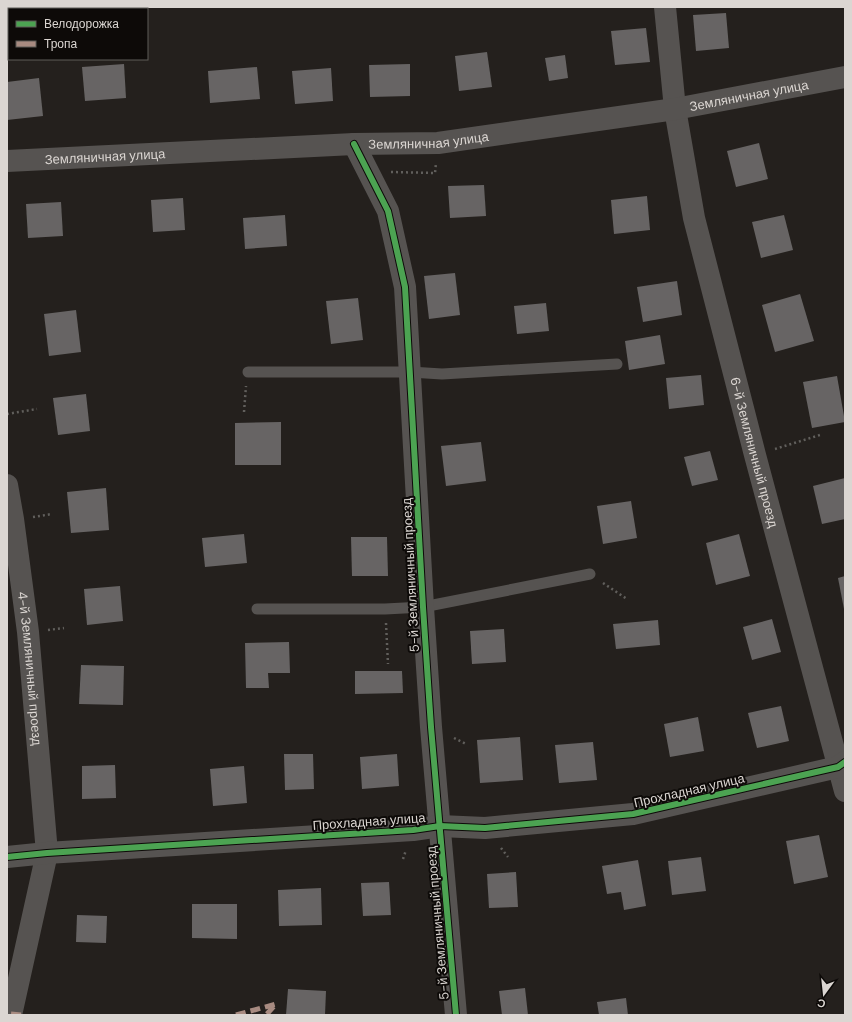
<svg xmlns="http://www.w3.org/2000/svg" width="852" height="1022" font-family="'DM Sans',sans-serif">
<rect width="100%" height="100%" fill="#24201d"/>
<g fill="#676464">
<path d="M726 13 729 48 696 51 693 15Z"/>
<path d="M646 28 650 62 615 65 611 31Z"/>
<path d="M487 52 492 87 459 91 455 56Z"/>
<path d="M565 55 568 78 549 81 545 58Z"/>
<path d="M124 64 126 98 85 101 82 67Z"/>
<path d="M410 64V96L370 97 369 65Z"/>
<path d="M257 67 260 99 210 103 208 71Z"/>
<path d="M331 68 333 101 295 104 292 71Z"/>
<path d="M39 78 43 116 7 120V82Z"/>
<path d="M759 143 768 179 736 187 727 151Z"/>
<path d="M484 185 486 216 450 218 448 186Z"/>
<path d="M647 196 650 230 614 234 611 200Z"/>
<path d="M183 198 185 230 153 232 151 200Z"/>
<path d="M61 202 63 236 28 238 26 204Z"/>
<path d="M285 215 287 246 245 249 243 218Z"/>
<path d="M784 215 793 250 761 258 752 222Z"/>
<path d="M455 273 460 315 429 319 424 276Z"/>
<path d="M677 281 682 315 643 322 637 287Z"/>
<path d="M800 294 814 341 775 352 762 305Z"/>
<path d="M358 298 363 340 331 344 326 301Z"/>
<path d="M546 303 549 331 517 334 514 306Z"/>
<path d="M76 310 81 352 49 356 44 314Z"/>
<path d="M660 335 665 364 629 370 625 341Z"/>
<path d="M701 375 704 405 669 409 666 378Z"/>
<path d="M837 376 845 422 812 428 803 382Z"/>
<path d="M86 394 90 431 58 435 53 398Z"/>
<path d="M281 422V465H235V423Z"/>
<path d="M481 442 486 481 446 486 441 446Z"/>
<path d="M710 451 718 480 692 486 684 457Z"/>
<path d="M845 478V519L822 524 813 486Z"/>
<path d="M106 488 109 530 71 533 67 492Z"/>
<path d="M631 501 637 538 603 544 597 506Z"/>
<path d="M244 534 247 563 205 567 202 538Z"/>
<path d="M739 534 750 576 716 585 706 543Z"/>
<path d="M351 537H387L388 576H352Z"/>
<path d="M845 576V609H844L838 578Z"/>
<path d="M120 586 123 621 87 625 84 589Z"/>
<path d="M772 619 781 652 752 660 743 627Z"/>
<path d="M658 620 660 645 616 649 613 624Z"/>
<path d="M504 629 506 662 472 664 470 631Z"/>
<path d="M289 642 290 673H268L269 688H246L245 643Z"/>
<path d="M81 665 124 666 123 705 79 704Z"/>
<path d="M355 671H402L403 693 355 694Z"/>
<path d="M781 706 789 741 757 748 748 713Z"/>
<path d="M698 717 704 751 670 757 664 724Z"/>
<path d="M520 737 523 780 480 783 477 740Z"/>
<path d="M593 742 597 780 559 783 555 745Z"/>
<path d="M284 754H313L314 789 285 790Z"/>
<path d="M397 754 399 786 362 789 360 757Z"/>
<path d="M115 765 116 798 82 799V766Z"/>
<path d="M244 766 247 803 213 806 210 769Z"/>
<path d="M819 835 828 877 794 884 786 841Z"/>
<path d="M701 857 706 891 672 895 668 861Z"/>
<path d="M638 860 646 906 624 910 621 892 607 894 602 866Z"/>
<path d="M516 872 518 907 489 908 487 874Z"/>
<path d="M389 882 391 915 363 916 361 883Z"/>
<path d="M321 888 322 925 279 926 278 890Z"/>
<path d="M192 904H237V939L192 938Z"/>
<path d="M77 915 107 916 106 943 76 942Z"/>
<path d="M525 988 528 1015H502L499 991Z"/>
<path d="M288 989 326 991 325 1015H286Z"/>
<path d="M626 998 628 1015H599L597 1002Z"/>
</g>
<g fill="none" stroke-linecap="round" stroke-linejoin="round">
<g stroke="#615f5c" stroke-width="2.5" stroke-dasharray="2 3" stroke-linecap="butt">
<path d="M391 172 435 173 436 163"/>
<path d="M244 412 246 386"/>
<path d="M7 414 37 409"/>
<path d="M775 449 820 435"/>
<path d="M33 517 52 514"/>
<path d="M603 583 627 599"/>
<path d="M386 623 388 664"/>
<path d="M48 630 64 628"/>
<path d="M454 738 466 744"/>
<path d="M501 848 508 857"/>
<path d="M403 859 406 850"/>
</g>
<g stroke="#565351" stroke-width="11">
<path d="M248 372H410L442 374 617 364"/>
<path d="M257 609H385L423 607 590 574"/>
</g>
<g stroke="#565351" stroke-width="22">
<path id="s1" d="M665 7 675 109 694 218 755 455 845 791"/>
<path d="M354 144 388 211 405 287 423 607 431 727 456 1015"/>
<path id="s2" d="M7 161 354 144 438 143 675 109 845 77"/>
<path id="s3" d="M7 485 13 519 28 632 47 853 11 1015"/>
<path d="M7 857 47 853 413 830 440 826 485 828 633 814 838 767 845 762"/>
</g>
<g stroke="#a88b81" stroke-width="5" stroke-dasharray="10 5" stroke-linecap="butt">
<path d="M11 1014 21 1015"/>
<path d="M236 1015 276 1004 266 1015"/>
</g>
<defs>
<g id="cycleway">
<path d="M354 144 388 211 405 287 423 607 431 727 456 1015"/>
<path d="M7 857 47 853 413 830 440 826 485 828 633 814 838 767 845 762"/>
</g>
</defs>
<use href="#cycleway" stroke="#0d0a08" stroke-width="8"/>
<use href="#cycleway" stroke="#4ca352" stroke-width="6"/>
</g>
<g text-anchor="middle" stroke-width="4" stroke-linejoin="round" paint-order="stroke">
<g font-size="13" fill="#dbd6d2" stroke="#0d0a08">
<text dy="5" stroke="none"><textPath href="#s2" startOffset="746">Земляничная улица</textPath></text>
<text dy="5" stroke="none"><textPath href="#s2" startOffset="422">Земляничная улица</textPath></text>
<text dy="5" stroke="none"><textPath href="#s2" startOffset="98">Земляничная улица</textPath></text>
<text dy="5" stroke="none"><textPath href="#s1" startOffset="455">6-й Земляничный проезд</textPath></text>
<text transform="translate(410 575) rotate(-93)" y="5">5-й Земляничный проезд</text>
<text dy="5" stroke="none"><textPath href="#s3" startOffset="185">4-й Земляничный проезд</textPath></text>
<text transform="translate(689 790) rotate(-13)" y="5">Прохладная улица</text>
<text transform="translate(369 821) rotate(-4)" y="5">Прохладная улица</text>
<text transform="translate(437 923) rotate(-95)" y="5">5-й Земляничный проезд</text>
</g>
</g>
<rect width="852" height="1022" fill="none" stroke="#dbd6d2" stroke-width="16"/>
<rect x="8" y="8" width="140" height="52" fill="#0d0a08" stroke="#5f5c59"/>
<rect x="16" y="21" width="20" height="6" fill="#4ca352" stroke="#5f5c59"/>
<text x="44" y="28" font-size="12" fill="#dbd6d2">Велодорожка</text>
<rect x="16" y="41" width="20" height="6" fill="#a88b81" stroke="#5f5c59"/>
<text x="44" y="48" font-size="12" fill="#dbd6d2">Тропа</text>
<g transform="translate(824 994) rotate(195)" stroke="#0d0a08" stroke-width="3" paint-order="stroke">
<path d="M0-3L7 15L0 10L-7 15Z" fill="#dbd6d2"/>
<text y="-6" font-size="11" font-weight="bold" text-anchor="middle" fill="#dbd6d2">С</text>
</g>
</svg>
